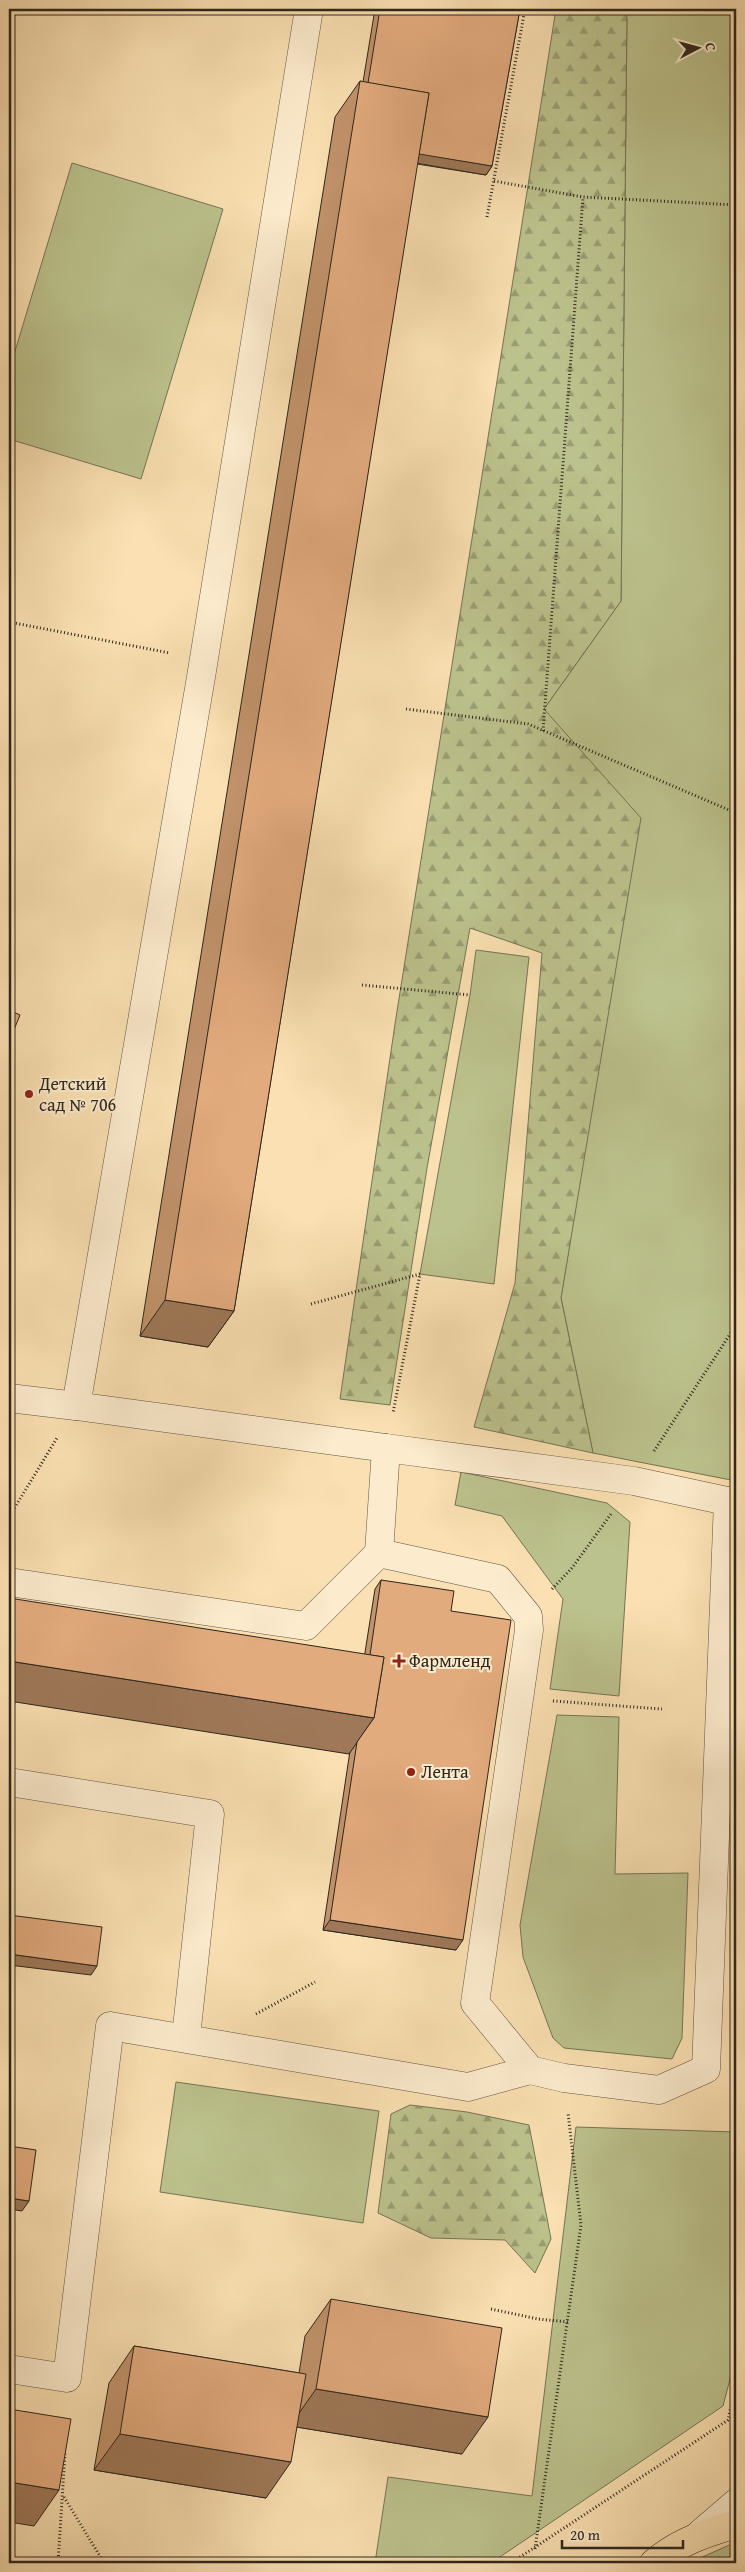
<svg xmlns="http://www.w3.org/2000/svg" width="745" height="2572" font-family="'Gentium Book Plus',serif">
<defs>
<pattern id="forest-firs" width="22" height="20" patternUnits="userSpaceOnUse" patternTransform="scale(1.25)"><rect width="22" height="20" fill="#bcc28d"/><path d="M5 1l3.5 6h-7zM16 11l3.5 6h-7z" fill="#999d72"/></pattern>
</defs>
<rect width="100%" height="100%" fill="#fae0b2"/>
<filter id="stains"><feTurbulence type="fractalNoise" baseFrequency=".004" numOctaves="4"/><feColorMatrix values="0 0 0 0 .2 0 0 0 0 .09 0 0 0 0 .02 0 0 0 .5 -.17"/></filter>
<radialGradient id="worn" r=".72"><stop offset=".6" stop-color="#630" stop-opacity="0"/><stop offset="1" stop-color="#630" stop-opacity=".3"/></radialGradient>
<g fill="#bcc28d" stroke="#757454">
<path d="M620 9H736V1481L593 1453 561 1298 589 1124 544 709 621 601 627 19Z"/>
<path d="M72 163 223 209 141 479 9 439V371Z"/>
<path d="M476 950 529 957 494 1284 420 1274 470 995Z"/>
<path d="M461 1472 607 1503 630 1522 619 1696 550 1689 563 1599 502 1516 455 1505Z"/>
<path d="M557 1715 619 1717 615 1874 688 1873 682 2038 672 2059 564 2048 553 2038 523 1957 520 1925Z"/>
<path d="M176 2082 379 2111 363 2223 160 2192Z"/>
<path d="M576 2127 736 2132V2356L723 2406 491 2563H375L388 2477 532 2496Z"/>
<path d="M736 2542V2563H689Z"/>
</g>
<g fill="url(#forest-firs)" stroke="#757454">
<path d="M556 9H627L621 601 544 709 641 818 561 1298 593 1453 474 1427 515 1283 542 953 470 928 427 1168 390 1405 340 1399 395 1024Z"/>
<path d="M410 2105 467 2112 529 2125 551 2239 535 2273 505 2240 431 2238 378 2213 391 2114Z"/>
</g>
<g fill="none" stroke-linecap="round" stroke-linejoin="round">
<defs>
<g id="minor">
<path d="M309 9 201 677 76 1406 386 1448 379 1553 498 1579 528 1616 529 1630 475 2003 530 2070 564 2078 659 2090 706 2069 728 1501"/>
<path d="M9 1398 76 1406"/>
<path d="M386 1448 634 1481 736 1503"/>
<path d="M9 1582 306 1626 379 1553"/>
<path d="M9 1782 210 1814 186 2037"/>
<path d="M9 2369 67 2378 110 2026 468 2087 530 2070"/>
<path d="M700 2534 736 2503"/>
</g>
<path id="major" d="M654 2563C678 2542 706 2533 736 2524"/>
</defs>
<use href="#minor" stroke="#615442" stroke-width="29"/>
<use href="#major" stroke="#2e261c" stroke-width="29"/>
<g stroke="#2e261c" stroke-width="3" stroke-dasharray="1 2.5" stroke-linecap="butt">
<path d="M494 181 583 197 736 205"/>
<path d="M487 217 525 9"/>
<path d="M9 622 170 653"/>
<path d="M406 709 528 724 736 813"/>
<path d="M543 731 583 197"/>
<path d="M362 985 470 995"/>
<path d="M311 1304 420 1274 393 1413"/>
<path d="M654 1451 736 1325"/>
<path d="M9 1517 57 1438"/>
<path d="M552 1589 572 1568 611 1514"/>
<path d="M553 1701 662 1709"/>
<path d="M256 2014 315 1982"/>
<path d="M491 2309 538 2319 568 2322"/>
<path d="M64 2497 104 2563"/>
<path d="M535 2549 581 2225 568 2113"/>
<path d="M58 2563 65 2453"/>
<path d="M511 2563 728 2420 736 2383"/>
</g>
<use href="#minor" stroke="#fcebcd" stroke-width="28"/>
<use href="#major" stroke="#fae0b2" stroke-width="28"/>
</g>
<g fill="#c2936c" stroke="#2e261c">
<path d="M375 9H520L492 166 486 175 417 164 234 1311 208 1347 140 1336 335 117 360 81 363 82Z"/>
<path d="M381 1580 451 1611 456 1950 323 1930 350 1751 349 1754 375 1589Z"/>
<path d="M331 2299 462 2454 297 2427 266 2498 94 2470 109 2383 134 2346 299 2373 305 2336Z"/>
</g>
<g fill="#9e7858" stroke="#2e261c">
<path d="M405 151 492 166 486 175 398 160Z"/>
<path d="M165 1300 234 1311 208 1347 140 1336Z"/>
<path d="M9 1661 374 1718 349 1754 9 1701Z"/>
<path d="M330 1920 463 1940 456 1950 323 1930Z"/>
<path d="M9 1954 97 1966 91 1975 9 1965Z"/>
<path d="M9 2198 29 2201 22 2211 9 2209Z"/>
<path d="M316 2389 488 2417 462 2454 290 2426Z"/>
<path d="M120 2434 291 2462 266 2498 94 2470Z"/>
<path d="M9 2482 59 2490 34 2526 9 2522Z"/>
</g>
<g fill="#e2ab7e" stroke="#2e261c">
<path d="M380 9H520L492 166 419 154 429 93 368 83Z"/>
<path d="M360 81 429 93 234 1311 165 1300Z"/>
<path d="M9 1010 20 1015 9 1042Z"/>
<path d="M381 1580 454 1591 451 1611 511 1620 463 1940 330 1920 357 1742 374 1718 384 1657 370 1655Z"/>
<path d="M9 1598 384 1657 374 1718 9 1661Z"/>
<path d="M9 1915 102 1927 97 1966 9 1954Z"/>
<path d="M9 2146 36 2150 29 2201 9 2198Z"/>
<path d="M331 2299 502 2328 488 2417 316 2389Z"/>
<path d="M134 2346 306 2374 291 2462 120 2434Z"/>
<path d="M9 2409 71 2419 59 2490 9 2482Z"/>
</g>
<g fill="#8f2418" stroke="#fcebcd" stroke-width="2">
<circle cx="29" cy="1094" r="5"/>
<path d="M396.5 1653.5h5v5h5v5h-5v5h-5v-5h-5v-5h5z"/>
<circle cx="411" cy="1772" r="5"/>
</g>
<g text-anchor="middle" stroke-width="4" stroke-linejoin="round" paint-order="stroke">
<g font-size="18" fill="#2e261c" stroke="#fcebcd" text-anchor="start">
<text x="39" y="1090">Детский<tspan x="39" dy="21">сад № 706</tspan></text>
<text x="409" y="1667">Фармленд</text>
<text x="421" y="1778">Лента</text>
</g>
</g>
<rect width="745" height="2572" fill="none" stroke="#fae0b2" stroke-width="30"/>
<rect x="10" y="10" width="725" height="2552" fill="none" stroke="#2e261c" stroke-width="2.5"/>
<rect x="15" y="15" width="715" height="2542" fill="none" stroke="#2e261c"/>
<g transform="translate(698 48) rotate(84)" stroke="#fcebcd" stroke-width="4" paint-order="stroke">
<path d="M0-4L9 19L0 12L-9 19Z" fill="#2e261c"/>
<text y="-8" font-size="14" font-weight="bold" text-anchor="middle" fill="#2e261c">С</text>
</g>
<path d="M562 2540v8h121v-8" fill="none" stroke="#2e261c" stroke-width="2.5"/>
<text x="570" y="2540" font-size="15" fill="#2e261c" stroke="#fcebcd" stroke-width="4" paint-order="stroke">20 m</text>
<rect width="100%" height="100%" filter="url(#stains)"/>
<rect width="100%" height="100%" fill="url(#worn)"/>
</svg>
